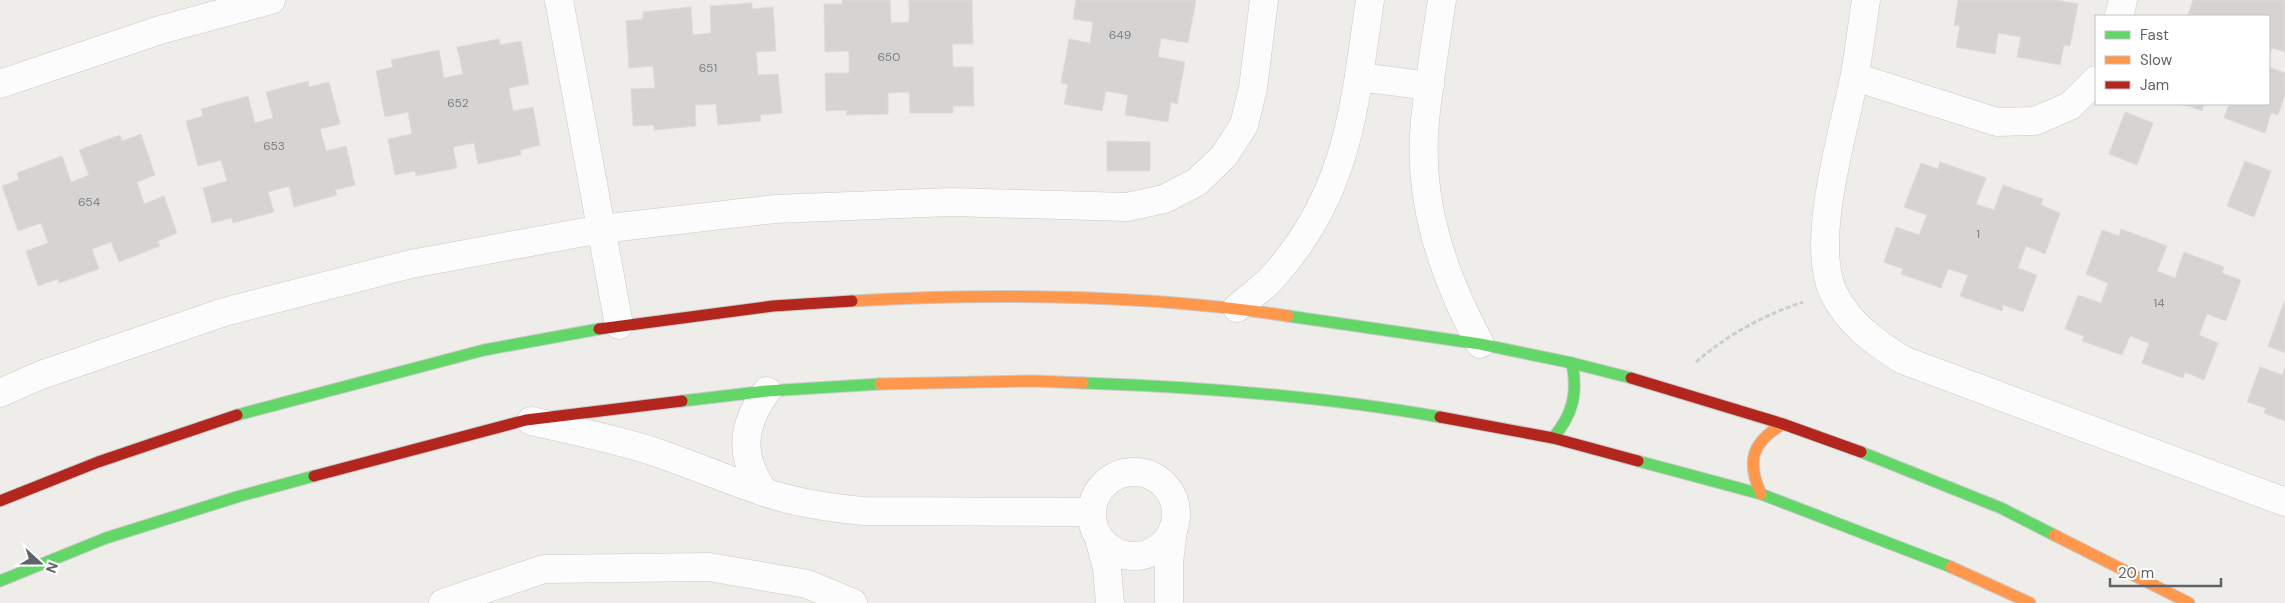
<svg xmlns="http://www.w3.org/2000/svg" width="2285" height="603" font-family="'DM Sans',sans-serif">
<rect width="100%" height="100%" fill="#eeedea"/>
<g fill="#d5d4d3" stroke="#dedcd9">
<path d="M842 0H890L891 23 909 22V0H972L973 44H952L953 67H973L974 106H953V113H910L909 92 888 93V114L846 115 847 110 826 111 825 73H849V51L825 52 824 4H842Z"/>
<path d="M1076 0H1196L1188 43 1161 38 1158 57 1185 62 1177 104 1171 102 1168 122 1125 115 1128 95 1106 91 1102 111 1064 104 1068 84 1061 83 1069 39 1090 43 1093 22 1073 19Z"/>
<path d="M1958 0H2056L2078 4 2070 46 2064 45 2060 65 2017 57 2021 37 1998 33 1995 54 1956 47 1960 26 1954 25Z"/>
<path d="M2193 0H2285V52L2272 48 2269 57V16H2192L2188 15Z"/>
<path d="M752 3V9L773 7 776 51 756 52 758 75 778 74 782 113 760 115 761 121 718 125 716 104 695 105 696 126 654 130V125L633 126 631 89 655 88 653 66 629 68 626 21 643 19V12L691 7 693 35 711 33 710 6Z"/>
<path d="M499 39 500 45 521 41 529 84 509 88 513 111 533 107 540 145 520 150 521 155 478 164 474 143 453 147 457 168 416 176 415 171 395 175 388 139 412 134 408 112 385 117 376 71 393 67 391 60 439 50 444 78 463 74 457 47Z"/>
<path d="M2269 67 2285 73V95L2278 115 2271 113 2265 133 2224 118 2229 104H2269Z"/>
<path d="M308 81 309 87 329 82 340 124 320 129 326 151 346 146 355 185 335 190 337 195 294 207 289 186 268 192 274 212 233 223 232 218 212 223 203 188 227 181 221 160 198 166 186 121 203 116 201 109 248 96 255 123 273 118 266 92Z"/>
<path d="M2182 104H2204L2202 111Z"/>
<path d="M2125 112 2153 123 2137 165 2109 154Z"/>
<path d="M141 134 155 175 137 182 144 204 164 196 177 233 158 241 160 246 119 262 111 242 92 249 99 269 59 283 58 279 38 286 26 251 48 243 41 223 18 231 2 186 19 180 17 173 62 156 71 182 89 175 79 150 120 135 122 141Z"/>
<path d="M1107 141 1150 142V171H1107Z"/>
<path d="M2245 161 2271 171 2254 217 2227 206Z"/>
<path d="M1940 162 1986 178 1976 204 1994 210 2003 185 2043 199 2041 205 2060 213 2045 254 2026 246 2018 268 2037 275 2023 312 2003 305 2002 311 1960 296 1968 275 1948 269 1941 288 1901 274 1903 269 1884 262 1896 227 1919 235 1927 215 1904 207 1921 163 1938 169Z"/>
<path d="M2121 229 2167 246 2157 271 2175 278 2184 252 2224 267 2222 273 2241 280 2226 321 2207 314 2199 335 2218 343 2204 380 2185 372 2183 378 2142 363 2149 343 2130 336 2122 355 2082 341 2084 336 2065 329 2078 295 2101 303 2108 283 2086 274 2102 230 2119 236Z"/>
<path d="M2284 302 2285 303V353L2268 346Z"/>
<path d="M2260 367 2282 375 2285 368V421L2264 413 2266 408 2247 402Z"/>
</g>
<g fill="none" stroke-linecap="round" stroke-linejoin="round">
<defs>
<g id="street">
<path d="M559 0 619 325"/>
<path d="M1442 0C1436 40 1429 81 1425 121 1417 201 1443 275 1480 344"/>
<path d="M1866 0C1862 26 1859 53 1854 79 1843 134 1810 241 1833 292 1848 323 1874 342 1903 360L2285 502"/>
<path d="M2119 16 2123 0"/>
<path d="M1359 77 1430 86"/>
<path d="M1855 77 1997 122 2035 121 2070 106 2096 80"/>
<path d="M0 84 160 30 271 0"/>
<path d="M1237 308C1248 298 1262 289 1272 278 1349 193 1354 108 1370 0"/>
<path d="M0 393 41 375 224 312 411 264 601 229 775 209 951 202 1127 207 1164 199 1197 182 1224 156 1244 125 1253 88 1264 0"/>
<path d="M531 421C571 430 610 438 649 450 688 463 725 479 764 492 796 503 830 508 864 511L1091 512"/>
<circle cx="1134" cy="514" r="42"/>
<path d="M764 492C739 456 741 426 767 391"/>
<path d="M1099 538 1107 568 1110 603"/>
<path d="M443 603 544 569 709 567 807 584 853 603"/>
<path d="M1169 603V562L1173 529"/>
</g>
<g id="fast">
<path d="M1288 316 1480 344 1572 363 1631 378"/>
<path d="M1083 383C1202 387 1322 396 1440 417"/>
<path d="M682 401 767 391 880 384"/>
<path d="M237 415 484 350 599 329"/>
<path d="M1553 438C1573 414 1578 394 1572 363"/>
<path d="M1861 452 2001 508 2054 535"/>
<path d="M1638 461 1761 494 1951 567"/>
<path d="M0 581 106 538 240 496 314 476"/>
</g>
<g id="slow">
<path d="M852 301C996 293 1144 294 1288 316"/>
<path d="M880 384 1035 381 1083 383"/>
<path d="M1761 494C1746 461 1752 442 1783 424"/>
<path d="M2054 535 2189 603"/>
<path d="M1951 567 2030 603"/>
</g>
<g id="jam">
<path d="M599 329 773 306 852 301"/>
<path d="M1631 378 1783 424 1861 452"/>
<path d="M1440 417 1553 438 1638 461"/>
<path d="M314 476 526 420 682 401"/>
<path d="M0 501 98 462 237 415"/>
</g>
</defs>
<use href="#street" stroke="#c9c9c9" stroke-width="29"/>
<use href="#fast" stroke="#cbcbcb" stroke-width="13"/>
<use href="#slow" stroke="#cbcbcb" stroke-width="13"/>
<use href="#jam" stroke="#cbcbcb" stroke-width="13"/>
<path stroke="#cacecc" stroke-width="3" stroke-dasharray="5 2.5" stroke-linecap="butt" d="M1696 362C1727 335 1764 315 1803 302"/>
<use href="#street" stroke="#fcfcfc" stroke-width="28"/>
<use href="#fast" stroke="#63d668" stroke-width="11"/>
<use href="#slow" stroke="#ff974d" stroke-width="11"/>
<use href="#jam" stroke="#b3261e" stroke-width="11"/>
</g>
<g text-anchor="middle" stroke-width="4" stroke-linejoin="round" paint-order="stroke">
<g font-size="12" fill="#7e8083">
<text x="1120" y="39">649</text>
<text x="889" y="61">650</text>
<text x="708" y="72">651</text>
<text x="458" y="107">652</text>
<text x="274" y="150">653</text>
<text x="89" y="206">654</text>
<text x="1978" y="238">1</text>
<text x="2159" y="307">14</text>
</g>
</g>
<rect x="2095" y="15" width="175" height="90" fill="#ffffff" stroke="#bfc1c2"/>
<rect x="2105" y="31" width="25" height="8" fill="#63d668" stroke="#bfc1c2"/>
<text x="2140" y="40" font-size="15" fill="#5f6367">Fast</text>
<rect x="2105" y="56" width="25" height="8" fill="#ff974d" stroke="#bfc1c2"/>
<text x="2140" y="65" font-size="15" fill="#5f6367">Slow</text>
<rect x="2105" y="81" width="25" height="8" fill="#b3261e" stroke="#bfc1c2"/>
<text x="2140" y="90" font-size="15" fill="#5f6367">Jam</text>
<g transform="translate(40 563) rotate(111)" stroke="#ffffff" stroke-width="4" paint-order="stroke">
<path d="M0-4L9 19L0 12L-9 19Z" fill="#5f6367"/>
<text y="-8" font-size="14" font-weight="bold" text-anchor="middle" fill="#5f6367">N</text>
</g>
<path d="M2110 578v8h111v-8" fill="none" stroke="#5f6367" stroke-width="2.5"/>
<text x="2118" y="578" font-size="15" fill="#5f6367" stroke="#ffffff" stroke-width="4" paint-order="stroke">20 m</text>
</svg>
